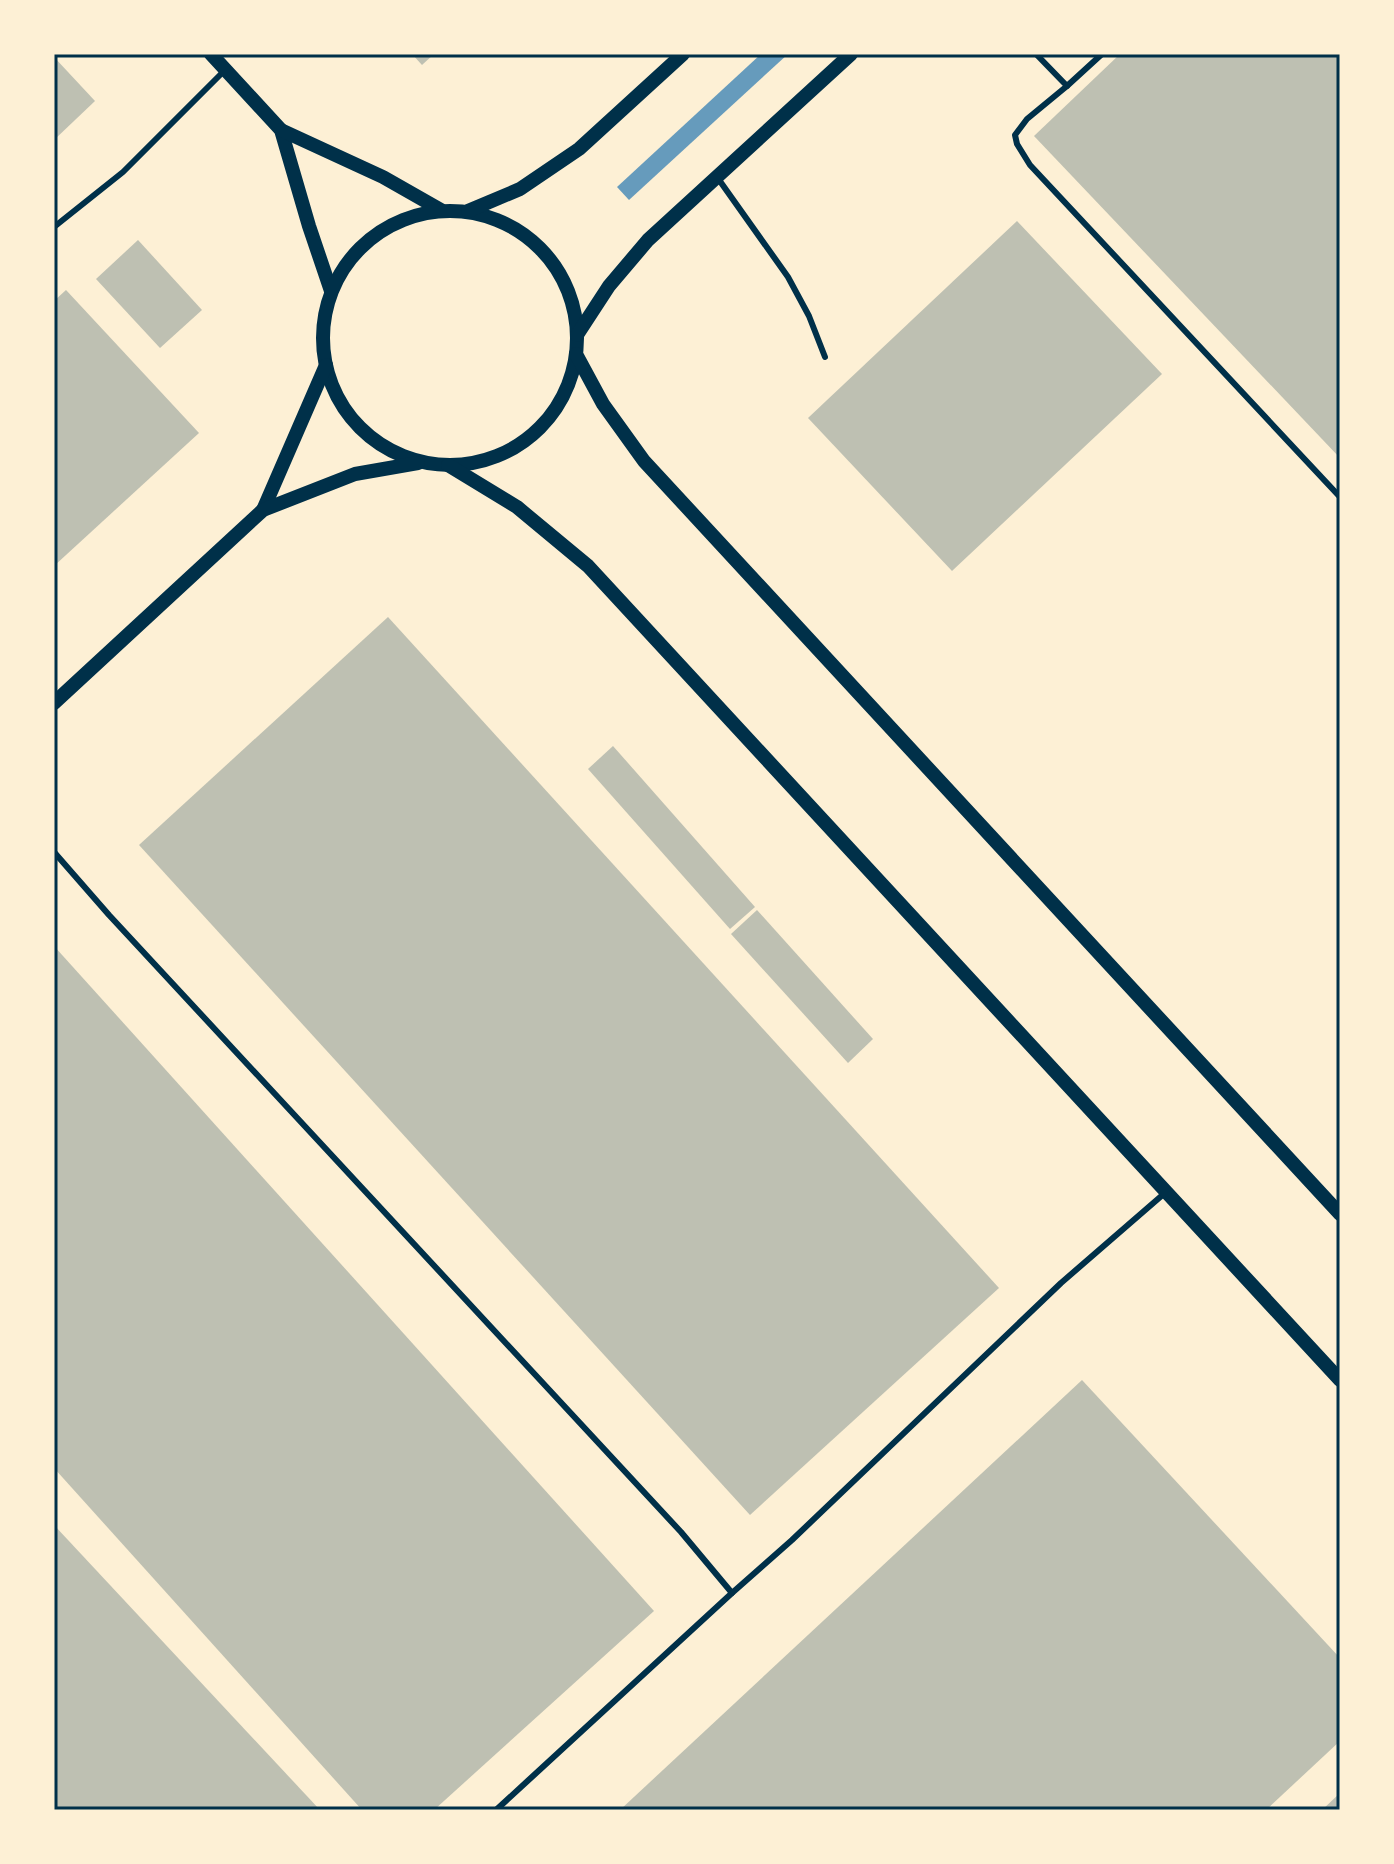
<svg xmlns="http://www.w3.org/2000/svg" width="1394" height="1864" font-family="Signika,sans-serif">
<rect width="100%" height="100%" fill="#fdf0d5"/>
<path fill="#669bbc" d="M761 54H788L629 200 617 187Z"/>
<g fill="#bec0b2">
<path d="M412 54H434L422 65Z"/>
<path d="M1120 54H1340V458L1034 136Z"/>
<path d="M54 57 95 101 54 140Z"/>
<path d="M1017 221 1162 374 952 571 808 418Z"/>
<path d="M138 240 202 310 160 348 96 279Z"/>
<path d="M66 290 199 433 54 566V301Z"/>
<path d="M388 617 999 1288 750 1515 139 845Z"/>
<path d="M613 746 755 907 730 929 588 769Z"/>
<path d="M757 910 873 1039 848 1063 731 934Z"/>
<path d="M54 946 654 1611 434 1810H362L54 1468Z"/>
<path d="M1082 1380 1340 1658V1741L1266 1810H620Z"/>
<path d="M54 1525 320 1810H54Z"/>
<path d="M1340 1793V1810H1322Z"/>
</g>
<g fill="none" stroke-linecap="round" stroke-linejoin="round">
<g stroke="#003049" stroke-width="6">
<path d="M1036 54 1067 86 1027 119 1015 135 1017 144 1030 165 1340 497"/>
<path d="M1067 86 1102 54"/>
<path d="M717 177 788 277 809 316 825 357"/>
<path d="M54 227 123 172 226 69"/>
<path d="M54 852 109 915 681 1532 732 1593 496 1810"/>
<path d="M732 1593 792 1540 1061 1283 1166 1192"/>
</g>
<g stroke="#003049" stroke-width="14">
<path d="M211 54 281 130 309 226 331 291"/>
<path d="M281 130 383 177 441 210"/>
<circle cx="450" cy="338" r="127"/>
<path d="M468 211 520 189 579 149 683 54"/>
<path d="M577 335 609 286 648 240 851 54"/>
<path d="M576 354 603 404 644 461 1340 1214"/>
<path d="M448 465 517 507 588 566 1340 1380"/>
<path d="M263 510 326 365"/>
<path d="M54 703 263 510 355 474 418 463"/>
</g>
</g>
<rect width="1394" height="1864" fill="none" stroke="#fdf0d5" stroke-width="112"/>
<rect x="56" y="56" width="1282" height="1752" fill="none" stroke="#003049" stroke-width="3"/>
</svg>
